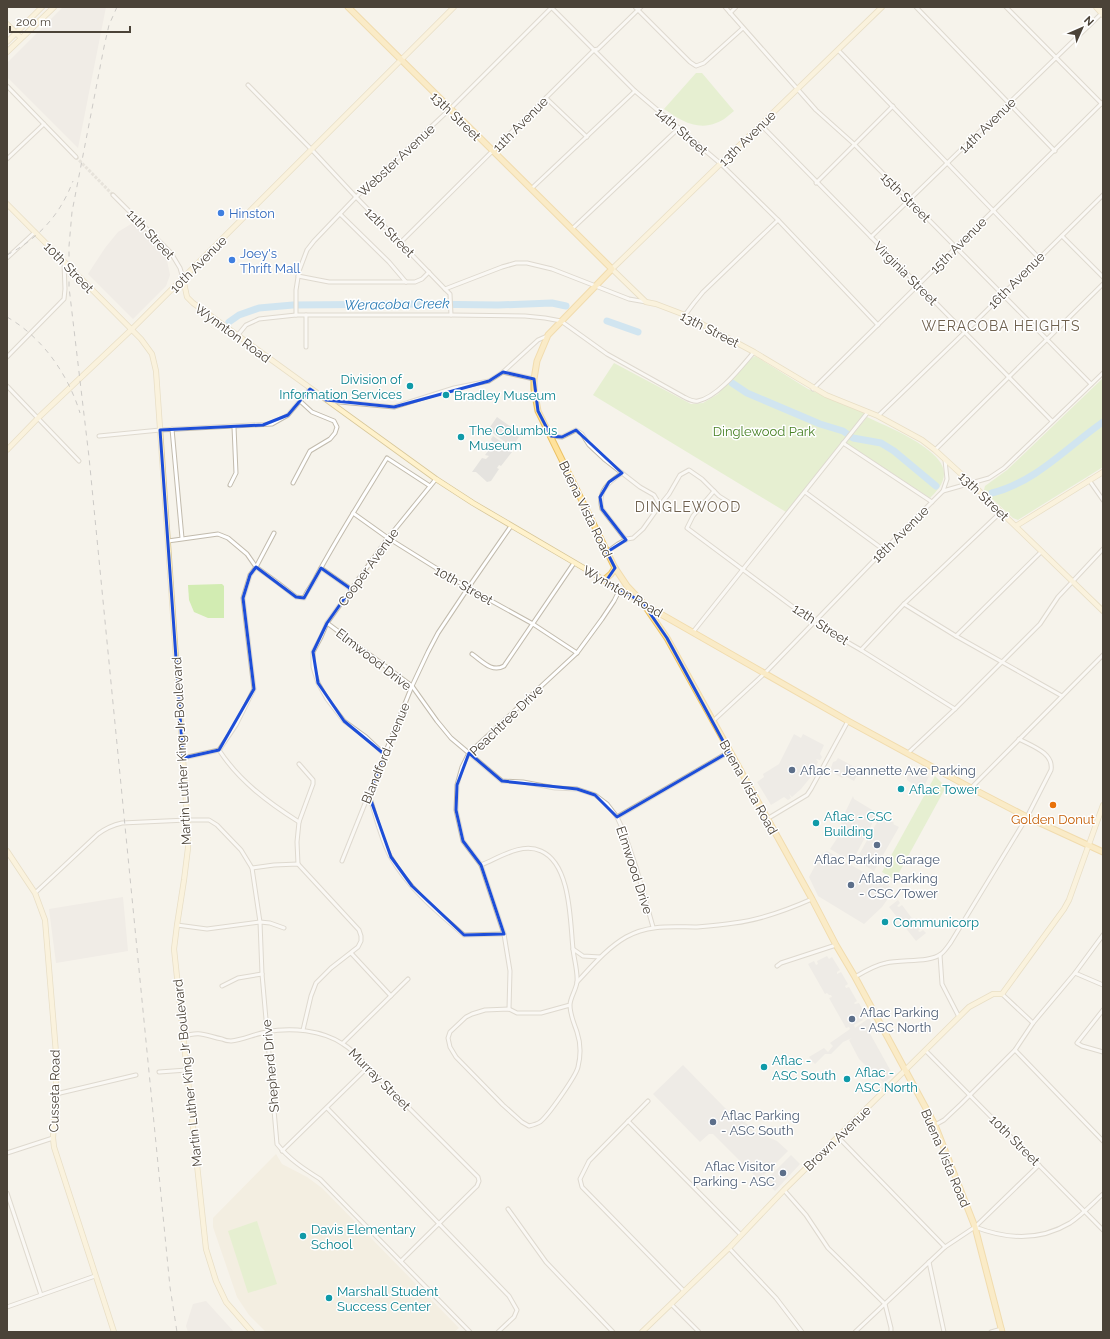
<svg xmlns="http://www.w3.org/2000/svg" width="1110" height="1339" font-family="Raleway,sans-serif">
<rect width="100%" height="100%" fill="#f6f3eb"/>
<g fill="#e9e4df">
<path d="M63 7H106L78 148 7 77V63Z"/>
<path d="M136 221 165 251 170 275 166 286 133 319 88 274 105 248 118 232Z"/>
<path d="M123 897 128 951 56 963 49 909Z"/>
<path d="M206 1301 234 1332H188L186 1326 193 1304Z"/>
</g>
<path fill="#f0e8d4" d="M276 1154 282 1164 307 1177 322 1188 459 1328 454 1332H266L249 1315 237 1297 213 1227V1218Z"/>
<g fill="#d2ecb2">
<path d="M696 73H702L734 111C729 115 723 121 716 123 697 131 680 120 664 109Z"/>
<path d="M755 356 808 389 865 413 786 512 593 395 614 363 691 404 703 403 718 394 739 368Z"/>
<path d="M1103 378V467L1021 518 1018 520 1013 518 985 492 984 490 985 486 1007 470Z"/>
<path d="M867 417C884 425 901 432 917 442 941 458 957 473 930 498L846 443Z"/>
<path d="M222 584 224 586V618H208L194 612 189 600 188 585Z"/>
<path d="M935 776 946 787 895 880 882 872Z"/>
<path d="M257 1221 277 1284 248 1293 228 1231Z"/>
</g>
<g fill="#e5e3df">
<path d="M497 417 521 434 512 447 490 431 492 429 490 427Z"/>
<path d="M493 436 510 448 508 451 512 452 501 466 499 465 497 468 499 469 491 481 487 482 476 472H472L482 458 486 459 489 456 485 455 491 447 494 448 491 439Z"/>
<path d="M794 734 801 738 803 734 824 745 820 754 822 757 820 760 816 759 818 762 810 778 801 789 792 797 789 794 791 798 788 800 784 797 771 805 757 782 764 777 763 774 779 764Z"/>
<path d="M838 758 860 770 854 781 845 776 842 778 830 771 833 762 836 761Z"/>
<path d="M914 770 927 777 929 776 923 789 921 788H918L907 780V777L909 772Z"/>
<path d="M853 796 854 799 874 811 876 813 872 819V824L852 862 830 849 838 837 843 817Z"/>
<path d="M881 815 894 823 893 824 899 827 874 871 859 862 858 864 855 862Z"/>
<path d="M827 851 872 877 877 874 894 890 882 907 864 924 818 896 809 877 821 855Z"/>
<path d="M898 900 900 903 897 906 899 907 902 905 920 929 918 931 920 932 923 930 926 933 916 941 889 907Z"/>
<path d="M827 956 829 959 832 957 840 970 837 972V974L841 972 848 984 845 986 846 988 849 987 857 1001 854 1003 855 1004 859 1003 866 1016 862 1018 863 1020 854 1025 855 1028 869 1018 873 1026 867 1030H868L893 1075 884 1083 859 1059 849 1040 852 1038 843 1042 831 1054H825L815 1064 809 1057 824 1048 828 1052 833 1046 830 1043 850 1029 849 1027 846 1028 829 998 832 997 831 995H829L827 993 825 994 808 964 814 961 816 965 818 964 817 961Z"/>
<path d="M683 1065 724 1107 737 1118 743 1120 754 1131 777 1141 788 1151 759 1180 713 1134H709L700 1142 653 1094Z"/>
<path d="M791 1155 800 1164 775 1191 765 1181Z"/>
</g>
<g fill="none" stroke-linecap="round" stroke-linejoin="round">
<g stroke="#a5d5f5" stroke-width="7">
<path d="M607 321 638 332"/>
<path d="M229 322 239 315 259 308 293 305 416 304 498 305 552 303 566 306"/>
<path d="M732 383 747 393 820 424 843 431 853 438 881 443 894 451 936 486"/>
<path d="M992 493C1036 482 1067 447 1103 422"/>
</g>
<path stroke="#d4d0c7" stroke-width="3" stroke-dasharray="3 1.5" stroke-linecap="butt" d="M76 157 113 195"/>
<defs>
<g id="street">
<path d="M551 7 635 91 721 164 778 220 878 325"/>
<path d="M635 7 690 62 696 66 704 63 743 28"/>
<path d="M725 7 816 110 854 144 1091 384"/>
<path d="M916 7 1055 151"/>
<path d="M1006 7 1102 104"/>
<path d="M730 13 736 7"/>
<path d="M838 50 1039 258"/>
<path d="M248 85 313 151 356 197 445 289 450 294 451 315"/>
<path d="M7 86 76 157"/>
<path d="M546 98 587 137"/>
<path d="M761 125 1052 421"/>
<path d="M7 159 44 124"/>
<path d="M816 183 893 106"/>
<path d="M531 189 635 91"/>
<path d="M113 195 171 253 180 268 183 278"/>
<path d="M340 214 389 262 406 282"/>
<path d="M572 229 679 128"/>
<path d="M1062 236 1103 277"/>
<path d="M871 237 1102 13"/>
<path d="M401 242 594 50 598 49 641 7"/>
<path d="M7 258 35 232"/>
<path d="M298 276 329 282H415L422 279 429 272"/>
<path d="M445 289 502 267 516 263H527L552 269 629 299 646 302"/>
<path d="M296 315V290L299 271 307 250 314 241 356 197 450 109 551 8"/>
<path d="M685 315 694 303 703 292 778 220"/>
<path d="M237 336 246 325 259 319 296 315H451L525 316 545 318 561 321 607 354 684 397C688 399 693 402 698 401 718 397 741 367 754 352"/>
<path d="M306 347V315"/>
<path d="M7 357 64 299 65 289 64 262"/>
<path d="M503 372 534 379"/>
<path d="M7 386 79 461"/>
<path d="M813 389 1103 102"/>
<path d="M329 401 394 407 454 388 489 381 503 372 538 340 547 336"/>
<path d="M878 416 965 332 1103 195"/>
<path d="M172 429 182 538"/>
<path d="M99 436 160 430 272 424 288 415 310 389"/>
<path d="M551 436 562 437 576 430 582 434 589 445 604 459 640 487 654 495 660 505"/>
<path d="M843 443 932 502"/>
<path d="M935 450 1103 284"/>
<path d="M622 473C609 482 597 491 602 509L626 540"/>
<path d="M1089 480 1103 500"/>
<path d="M293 483 310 451 330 439 335 433 337 427 334 421 312 412 300 401"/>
<path d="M230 485 236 473 234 427"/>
<path d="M714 491 693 516 687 528 816 624 861 650 955 709"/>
<path d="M943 491 947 479 945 460"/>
<path d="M805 492 884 550"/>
<path d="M353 513 388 538 468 588 533 624 577 653"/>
<path d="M168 541 218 534 228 538 247 554 256 567 278 583 296 597 304 598C307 590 313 584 316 577 338 536 363 497 387 458L430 486"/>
<path d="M607 552 618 544 627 539 633 538 643 529 660 505 669 494 680 475 689 470 702 479 719 496 735 506"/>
<path d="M321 568 351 589"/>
<path d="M904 604 956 636 1062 696"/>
<path d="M327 623 412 686 437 721 451 738 502 781 523 782 555 788 577 789 595 795 607 804 617 817 624 832 636 867 653 927"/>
<path d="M693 632 868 412"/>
<path d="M956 636 1041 552"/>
<path d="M861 650 904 604 1001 512"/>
<path d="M472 654C482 661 492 673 504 666L574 563"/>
<path d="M713 721 765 673 884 550 943 491 989 478 1004 468 1103 373"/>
<path d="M219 750C239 781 269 803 299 822"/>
<path d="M908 753 955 709 1040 624 1058 597 1103 549"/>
<path d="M384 754 366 737 344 721 327 699 318 683 313 667V652L321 637 327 623 388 538 436 479"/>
<path d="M183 758 219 750 236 725 254 689 243 598 250 575 256 567 274 533"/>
<path d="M971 788 1103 655"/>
<path d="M369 795C376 816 380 837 390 856 408 888 437 912 464 935L504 934"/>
<path d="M617 817 729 752"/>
<path d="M767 819 807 795 811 789 848 721"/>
<path d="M342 861 412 686 428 652 438 633 468 588 511 526"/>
<path d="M298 864 297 842 299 822 313 784V780L299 764"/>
<path d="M481 865C499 858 521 842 541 851 571 864 570 921 573 949 574 959 578 972 577 982 576 990 570 998 570 1005 570 1015 574 1023 577 1032 581 1044 581 1055 578 1067 576 1076 548 1116 540 1122 537 1124 533 1125 529 1126L522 1122 503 1105 456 1057 450 1047 448 1038 450 1032 466 1017 472 1014 485 1010 509 1009 517 1013H541L570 1005"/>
<path d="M252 868 274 865 298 864 359 930 361 936V941L358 947 331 968 316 983 311 996 303 1030"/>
<path d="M35 893 98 834C106 828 113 825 122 823L187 820H209L217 825 241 850 252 868 260 922 262 974 277 1144C289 1159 304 1169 320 1179L470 1332"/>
<path d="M177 925 207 929 260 922 270 923 284 928"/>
<path d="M573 949 583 956 600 957"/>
<path d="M351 953 391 996"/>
<path d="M940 955 942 984 959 1017"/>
<path d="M777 966 781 963 836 945"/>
<path d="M1075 973 1103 985"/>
<path d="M855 977C865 971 875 965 886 963 901 959 930 963 941 954 945 951 948 946 951 942L1027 817 1051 770C1054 753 1032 746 1019 739"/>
<path d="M577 982C592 966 607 948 626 937 649 924 673 927 697 927 710 926 722 925 734 923 761 920 787 910 812 899"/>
<path d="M222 986 238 978 262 974"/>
<path d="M1002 994 1033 1023"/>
<path d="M509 1009 510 971 504 934 481 865 463 841 456 810 457 785 462 767 469 753 577 653 602 619 614 601 620 589"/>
<path d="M1103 1010 1077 1043 1082 1046 1103 1052"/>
<path d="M183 1037C200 1030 206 1036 222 1039 224 1040 228 1041 231 1041 242 1040 255 1034 266 1032 291 1027 322 1030 343 1044 353 1050 360 1058 368 1067L478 1177 479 1181 477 1186 401 1261"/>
<path d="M343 1043 408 979"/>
<path d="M1015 1050 1103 1141"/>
<path d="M926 1051 1103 1230"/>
<path d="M159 1072 187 1070"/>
<path d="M56 1094 136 1075"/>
<path d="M648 1101 589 1161 580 1179 582 1187 684 1291"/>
<path d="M327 1108 509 1296 517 1310 514 1317 498 1332"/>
<path d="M628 1121 741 1235"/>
<path d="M935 1125 944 1120 961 1104 1015 1050 1033 1023 1075 973 1103 935"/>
<path d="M838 1137 945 1247"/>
<path d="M282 1151 368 1067"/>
<path d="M7 1153 53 1138"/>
<path d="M784 1190 806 1215 828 1248 885 1304 891 1328V1332"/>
<path d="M7 1193 41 1295"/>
<path d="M508 1209 546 1262 613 1332"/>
<path d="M975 1227C1006 1239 1040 1241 1070 1223 1082 1215 1092 1204 1103 1194"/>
<path d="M729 1248 776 1298 802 1332"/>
<path d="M929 1262 944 1332"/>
<path d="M671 1304 699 1332"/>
<path d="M7 1307 95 1276"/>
<path d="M855 1332 945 1247 975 1227 1039 1165"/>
<path d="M991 1332 1002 1329"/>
</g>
<g id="secondary">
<path d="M882 7 612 269 646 302 656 304 685 315 754 352 826 395 878 416 922 440 935 450 972 484 1103 611"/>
<path d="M1096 7 1103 15"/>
<path d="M7 24 21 38"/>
<path d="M7 42 42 7"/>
<path d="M7 52 54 7"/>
<path d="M7 204 141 339 152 354 156 371 188 830V848L184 880 177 925 174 949 206 1249 216 1281 226 1302 252 1332"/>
<path d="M183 278 187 297 193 303 436 479 473 503 640 601"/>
<path d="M7 450 38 418 131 330 454 7"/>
<path d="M1016 526 1103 472"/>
<path d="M7 851 35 893 45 920 56 1053V1094L53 1138 54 1147 114 1332"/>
<path d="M642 1332 729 1248 784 1190 969 1007 993 994H1002L1064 909 1069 900 1103 805"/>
</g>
<g id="primary">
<path d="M348 7 612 269 548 335 537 361 534 379V389L538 411 615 568 627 586 643 603 667 638 812 899 836 945 855 977 935 1125 975 1227 1002 1332"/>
<path d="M604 580 611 574 615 568"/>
<path d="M645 605 848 721 971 788 1027 817 1103 852"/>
</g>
</defs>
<use href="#street" stroke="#c2bbad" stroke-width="5"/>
<use href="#secondary" stroke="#d8c799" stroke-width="6"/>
<use href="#primary" stroke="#ebc164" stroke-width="7"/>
<use href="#street" stroke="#fff" stroke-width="3"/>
<use href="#secondary" stroke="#fff2cc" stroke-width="4.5"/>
<use href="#primary" stroke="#ffe29b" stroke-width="5"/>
<g stroke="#9a9a9a" stroke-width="1" stroke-dasharray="5 5" stroke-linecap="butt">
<path d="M117 7 109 25 104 47 72 212 69 246V287L89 457 170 1287 177 1332"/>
<path d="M7 255C39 238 60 215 73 181"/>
<path d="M7 317C42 337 68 374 80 413"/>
</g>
</g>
<path d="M0 0H1110V1339H0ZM503 372 534 379 538 411 551 436 562 437 576 430 622 473 609 482 600 497 602 509 626 540 607 552 615 568 606 581 643 603 667 638 729 752 617 817 595 795 577 789 502 781 469 753 457 785 456 810 463 841 481 865 504 934 464 935 412 886 391 857 369 795 384 754 344 721 318 683 313 652 327 623 351 589 321 568 304 598 296 597 256 567 250 575 243 598 254 689 219 750 183 758 160 430 263 425 288 415 310 389 326 400 394 407 489 381Z" fill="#f6f3eb" fill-opacity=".55" fill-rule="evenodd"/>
<path fill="none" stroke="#1d4ed8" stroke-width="3" stroke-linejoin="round" d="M503 372 534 379 538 411 551 436 562 437 576 430 622 473 609 482 600 497 602 509 626 540 607 552 615 568 606 581 643 603 667 638 729 752 617 817 595 795 577 789 502 781 469 753 457 785 456 810 463 841 481 865 504 934 464 935 412 886 391 857 369 795 384 754 344 721 318 683 313 652 327 623 351 589 321 568 304 598 296 597 256 567 250 575 243 598 254 689 219 750 183 758 160 430 263 425 288 415 310 389 326 400 394 407 489 381Z"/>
<g fill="#3f7fe0" stroke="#fff" stroke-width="1.5">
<circle cx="221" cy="213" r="4"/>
<circle cx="232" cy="260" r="4"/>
</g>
<g fill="#0f9aa8" stroke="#fff" stroke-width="1.5">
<circle cx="410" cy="386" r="4"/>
<circle cx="446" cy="395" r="4"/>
<circle cx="461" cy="437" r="4"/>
<circle cx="901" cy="789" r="4"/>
<circle cx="816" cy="823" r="4"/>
<circle cx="885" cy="922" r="4"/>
<circle cx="764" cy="1067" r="4"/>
<circle cx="847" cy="1079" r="4"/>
<circle cx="303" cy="1236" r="4"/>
<circle cx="329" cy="1298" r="4"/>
</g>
<g fill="#5c6f8a" stroke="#fff" stroke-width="1.5">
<circle cx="792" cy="770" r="4"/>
<circle cx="877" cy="845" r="4"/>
<circle cx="851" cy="885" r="4"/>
<circle cx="852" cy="1019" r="4"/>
<circle cx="713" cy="1122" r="4"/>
<circle cx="783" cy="1173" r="4"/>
</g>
<circle fill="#e8710a" stroke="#fff" stroke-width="1.5" cx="1053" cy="805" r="4"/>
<g text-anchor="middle" stroke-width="3" stroke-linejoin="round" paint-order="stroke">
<g font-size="13" fill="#4b4338" stroke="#fff">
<text transform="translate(456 116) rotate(44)" y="5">13th Street</text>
<text transform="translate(520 124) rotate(-45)" y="5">11th Avenue</text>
<text transform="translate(987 125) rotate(-44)" y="5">14th Avenue</text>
<text transform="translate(682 131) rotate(41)" y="5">14th Street</text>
<text transform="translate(747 138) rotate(-44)" y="5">13th Avenue</text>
<text transform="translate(396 160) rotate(-43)" y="5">Webster Avenue</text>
<text transform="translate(906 197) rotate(45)" y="5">15th Street</text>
<text transform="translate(390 232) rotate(45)" y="5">12th Street</text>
<text transform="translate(151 234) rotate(47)" y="5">11th Street</text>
<text transform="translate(958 245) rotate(-45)" y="5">15th Avenue</text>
<text transform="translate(198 264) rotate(-45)" y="5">10th Avenue</text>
<text transform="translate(69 267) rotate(46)" y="5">10th Street</text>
<text transform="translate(906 273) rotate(45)" y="5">Virginia Street</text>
<text transform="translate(1016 280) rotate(-45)" y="5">16th Avenue</text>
<text transform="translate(710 329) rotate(27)" y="5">13th Street</text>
<text transform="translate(233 333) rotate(36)" y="5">Wynnton Road</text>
<text transform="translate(984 496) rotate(44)" y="5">13th Street</text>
<text transform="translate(586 509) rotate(64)" y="5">Buena Vista Road</text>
<text transform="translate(900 534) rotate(-45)" y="5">18th Avenue</text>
<text transform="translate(368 567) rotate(-54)" y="5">Cooper Avenue</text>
<text transform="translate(464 585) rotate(30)" y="5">10th Street</text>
<text transform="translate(623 591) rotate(30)" y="5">Wynnton Road</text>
<text transform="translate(821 624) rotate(33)" y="5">12th Street</text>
<text transform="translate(374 659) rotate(38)" y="5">Elmwood Drive</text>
<text transform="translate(506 720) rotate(-44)" y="5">Peachtree Drive</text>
<text transform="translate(181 751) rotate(-93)" y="5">Martin Luther King Jr Boulevard</text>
<text transform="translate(385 753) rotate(-68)" y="5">Blandford Avenue</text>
<text transform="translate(749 787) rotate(61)" y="5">Buena Vista Road</text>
<text transform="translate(635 870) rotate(72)" y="5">Elmwood Drive</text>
<text transform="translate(270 1066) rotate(-95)" y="5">Shepherd Drive</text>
<text transform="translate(187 1073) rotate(-96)" y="5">Martin Luther King Jr Boulevard</text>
<text transform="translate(380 1079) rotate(45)" y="5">Murray Street</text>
<text transform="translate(54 1091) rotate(-89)" y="5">Cusseta Road</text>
<text transform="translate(837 1138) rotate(-44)" y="5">Brown Avenue</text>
<text transform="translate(1015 1140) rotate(45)" y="5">10th Street</text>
<text transform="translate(946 1158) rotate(67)" y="5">Buena Vista Road</text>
</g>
<g font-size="13" fill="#366cbe" stroke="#fff" text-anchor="start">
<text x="229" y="218">Hinston</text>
<text x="240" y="258">Joey's<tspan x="240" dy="15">Thrift Mall</tspan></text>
</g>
<g font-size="13" fill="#0d838f" stroke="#fff" text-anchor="start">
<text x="402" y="384" text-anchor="end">Division of<tspan x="402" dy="15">Information Services</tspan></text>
<text x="454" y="400">Bradley Museum</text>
<text x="469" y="435">The Columbus<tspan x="469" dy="15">Museum</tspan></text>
<text x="909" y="794">Aflac Tower</text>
<text x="824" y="821">Aflac - CSC<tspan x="824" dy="15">Building</tspan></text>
<text x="893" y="927">Communicorp</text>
<text x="772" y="1065">Aflac -<tspan x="772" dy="15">ASC South</tspan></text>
<text x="855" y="1077">Aflac -<tspan x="855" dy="15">ASC North</tspan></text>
<text x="311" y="1234">Davis Elementary<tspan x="311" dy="15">School</tspan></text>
<text x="337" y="1296">Marshall Student<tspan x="337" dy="15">Success Center</tspan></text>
</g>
<g font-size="13" fill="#4a8227" stroke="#fff">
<text x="764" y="436">Dinglewood Park</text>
</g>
<g font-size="13" fill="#4e5e75" stroke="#fff" text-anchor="start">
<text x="800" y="775">Aflac - Jeannette Ave Parking</text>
<text x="877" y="864" text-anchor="middle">Aflac Parking Garage</text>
<text x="859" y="883">Aflac Parking<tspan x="859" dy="15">- CSC/Tower</tspan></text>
<text x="860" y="1017">Aflac Parking<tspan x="860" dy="15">- ASC North</tspan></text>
<text x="721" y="1120">Aflac Parking<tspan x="721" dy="15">- ASC South</tspan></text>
<text x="775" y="1171" text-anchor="end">Aflac Visitor<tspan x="775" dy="15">Parking - ASC</tspan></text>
</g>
<g font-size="13" fill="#c56008" stroke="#fff">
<text x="1053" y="824">Golden Donut</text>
</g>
<g font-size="14" font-style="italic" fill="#297bb6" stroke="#fff">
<text transform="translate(397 304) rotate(-1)" y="5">Weracoba Creek</text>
</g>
<g font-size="14" letter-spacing="1" fill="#6f614e" stroke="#fff">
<text x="1001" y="331">WERACOBA HEIGHTS</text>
<text x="688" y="512">DINGLEWOOD</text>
</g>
</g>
<rect width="1110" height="1339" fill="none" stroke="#4b4338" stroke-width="16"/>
<g transform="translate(1082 28) rotate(45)" stroke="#ffffff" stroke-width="3" paint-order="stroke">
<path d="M0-3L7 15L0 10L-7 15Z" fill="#4b4338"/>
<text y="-6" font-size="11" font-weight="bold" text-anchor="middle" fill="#4b4338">N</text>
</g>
<path d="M10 26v6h120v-6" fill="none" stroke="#4b4338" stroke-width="2"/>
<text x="16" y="26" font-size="12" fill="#4b4338" stroke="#ffffff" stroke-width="3" paint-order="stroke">200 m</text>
</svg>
